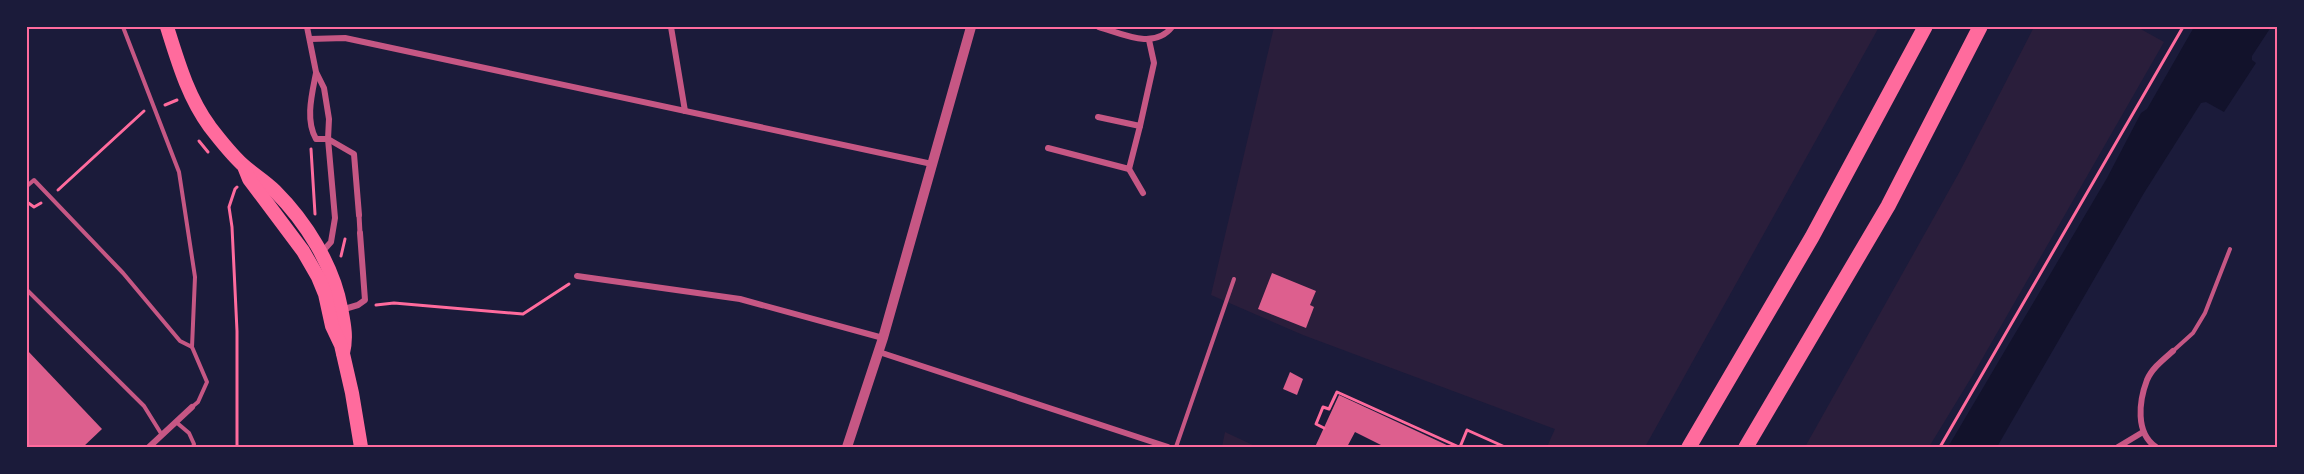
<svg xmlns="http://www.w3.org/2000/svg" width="2304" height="474" font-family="Inter,sans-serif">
<rect width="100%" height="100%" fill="#1b1b3a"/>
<g fill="#2a1e3b">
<path d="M1274 27H1466L1474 30 1476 27H1879L1645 447H1547L1555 429 1303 335 1211 295Z"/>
<path d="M2034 27H2137L2164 42 1974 373 1929 447H1805L1960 171Z"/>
<path d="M1225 432 1257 447H1222Z"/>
</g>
<path fill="#12122b" d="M2194 27H2271L2252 56V60L2256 63 2224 112 2206 102 2201 103 2144 193 1997 447H1948L2107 178 2141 113 2147 109Z"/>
<g fill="#dd5f8e">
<path d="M1272 273 1316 291 1310 305 1314 307 1306 328 1258 309Z"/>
<path d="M27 350 102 429 83 447H27Z"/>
<path d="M1290 372 1303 379 1297 395 1283 389Z"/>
<path d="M1339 395 1451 447H1380L1381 445 1355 432 1347 447H1315Z"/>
</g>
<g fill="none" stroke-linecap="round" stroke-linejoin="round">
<g stroke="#ff6b9d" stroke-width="3">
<path d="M165 105 177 100"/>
<path d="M199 141 208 152"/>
<path d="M311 149 315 214"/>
<path d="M58 190 144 111"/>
<path d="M27 202 34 207 41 203"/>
<path d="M341 256 345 239"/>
<path d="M376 305 394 303 523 314 569 284"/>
<path d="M1324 428 1316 424 1323 407 1329 409 1337 392 1459 447"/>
<path d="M237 447V331L232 227 229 207 235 189 237 187"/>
<path d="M1460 447 1467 430 1505 447"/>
<path d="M1940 447 2183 27"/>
</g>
<g stroke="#c65784" stroke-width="4">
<path d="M27 186 34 180 123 273 180 341 192 347 195 277 179 172 123 27"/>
<path d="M27 290 144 406 162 435"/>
<path d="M2173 351 2193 333 2205 313 2230 249"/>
<path d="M192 407 198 402 207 382 192 347"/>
<path d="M176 422 189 433 194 444 193 447"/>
<path d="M1176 447 1234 279"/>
</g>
<path stroke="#c65784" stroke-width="5" d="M359 215 360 233"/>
<g stroke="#c65784" stroke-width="6">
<path d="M307 27 316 72 324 88 329 119 328 139 335 218 331 242 322 252"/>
<path d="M671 27 685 111"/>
<path d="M1099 27C1123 34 1154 50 1172 27"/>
<path d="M310 39 345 38 932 164"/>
<path d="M316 73C312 94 305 120 316 139H328L354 154 359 215"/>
<path d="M1098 117 1140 126 1154 63 1149 40"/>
<path d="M1048 148 1129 169 1140 126"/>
<path d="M1129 169 1143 193"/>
<path d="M577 276 740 299 883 338"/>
<path d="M341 310 358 305 365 300 360 233"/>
<path d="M879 352 1168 447"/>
<path d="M149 447 192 407"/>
<path d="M2118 447 2143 432"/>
<path d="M2156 447C2135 433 2139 401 2147 380 2152 368 2164 359 2173 351"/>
</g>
<path stroke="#c65784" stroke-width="10" d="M847 447 883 338 971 27"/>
<g stroke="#ff6b9d" stroke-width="14">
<path d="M167 27C178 62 188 97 210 127 220 140 231 154 243 165 253 174 265 181 275 191 306 222 333 265 341 308 344 324 347 337 343 353"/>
<path d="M245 169 249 179 303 251 318 277 325 294 332 326 341 345 352 393 361 447"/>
</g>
<g stroke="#ff6b9d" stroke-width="15">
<path d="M1689 447 1812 237 1925 27"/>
<path d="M1746 447 1888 206 1980 27"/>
</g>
</g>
<rect width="2304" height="474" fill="none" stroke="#1b1b3a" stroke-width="57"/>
<rect x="28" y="28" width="2248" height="418" fill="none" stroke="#ff6b9d" stroke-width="2"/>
</svg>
